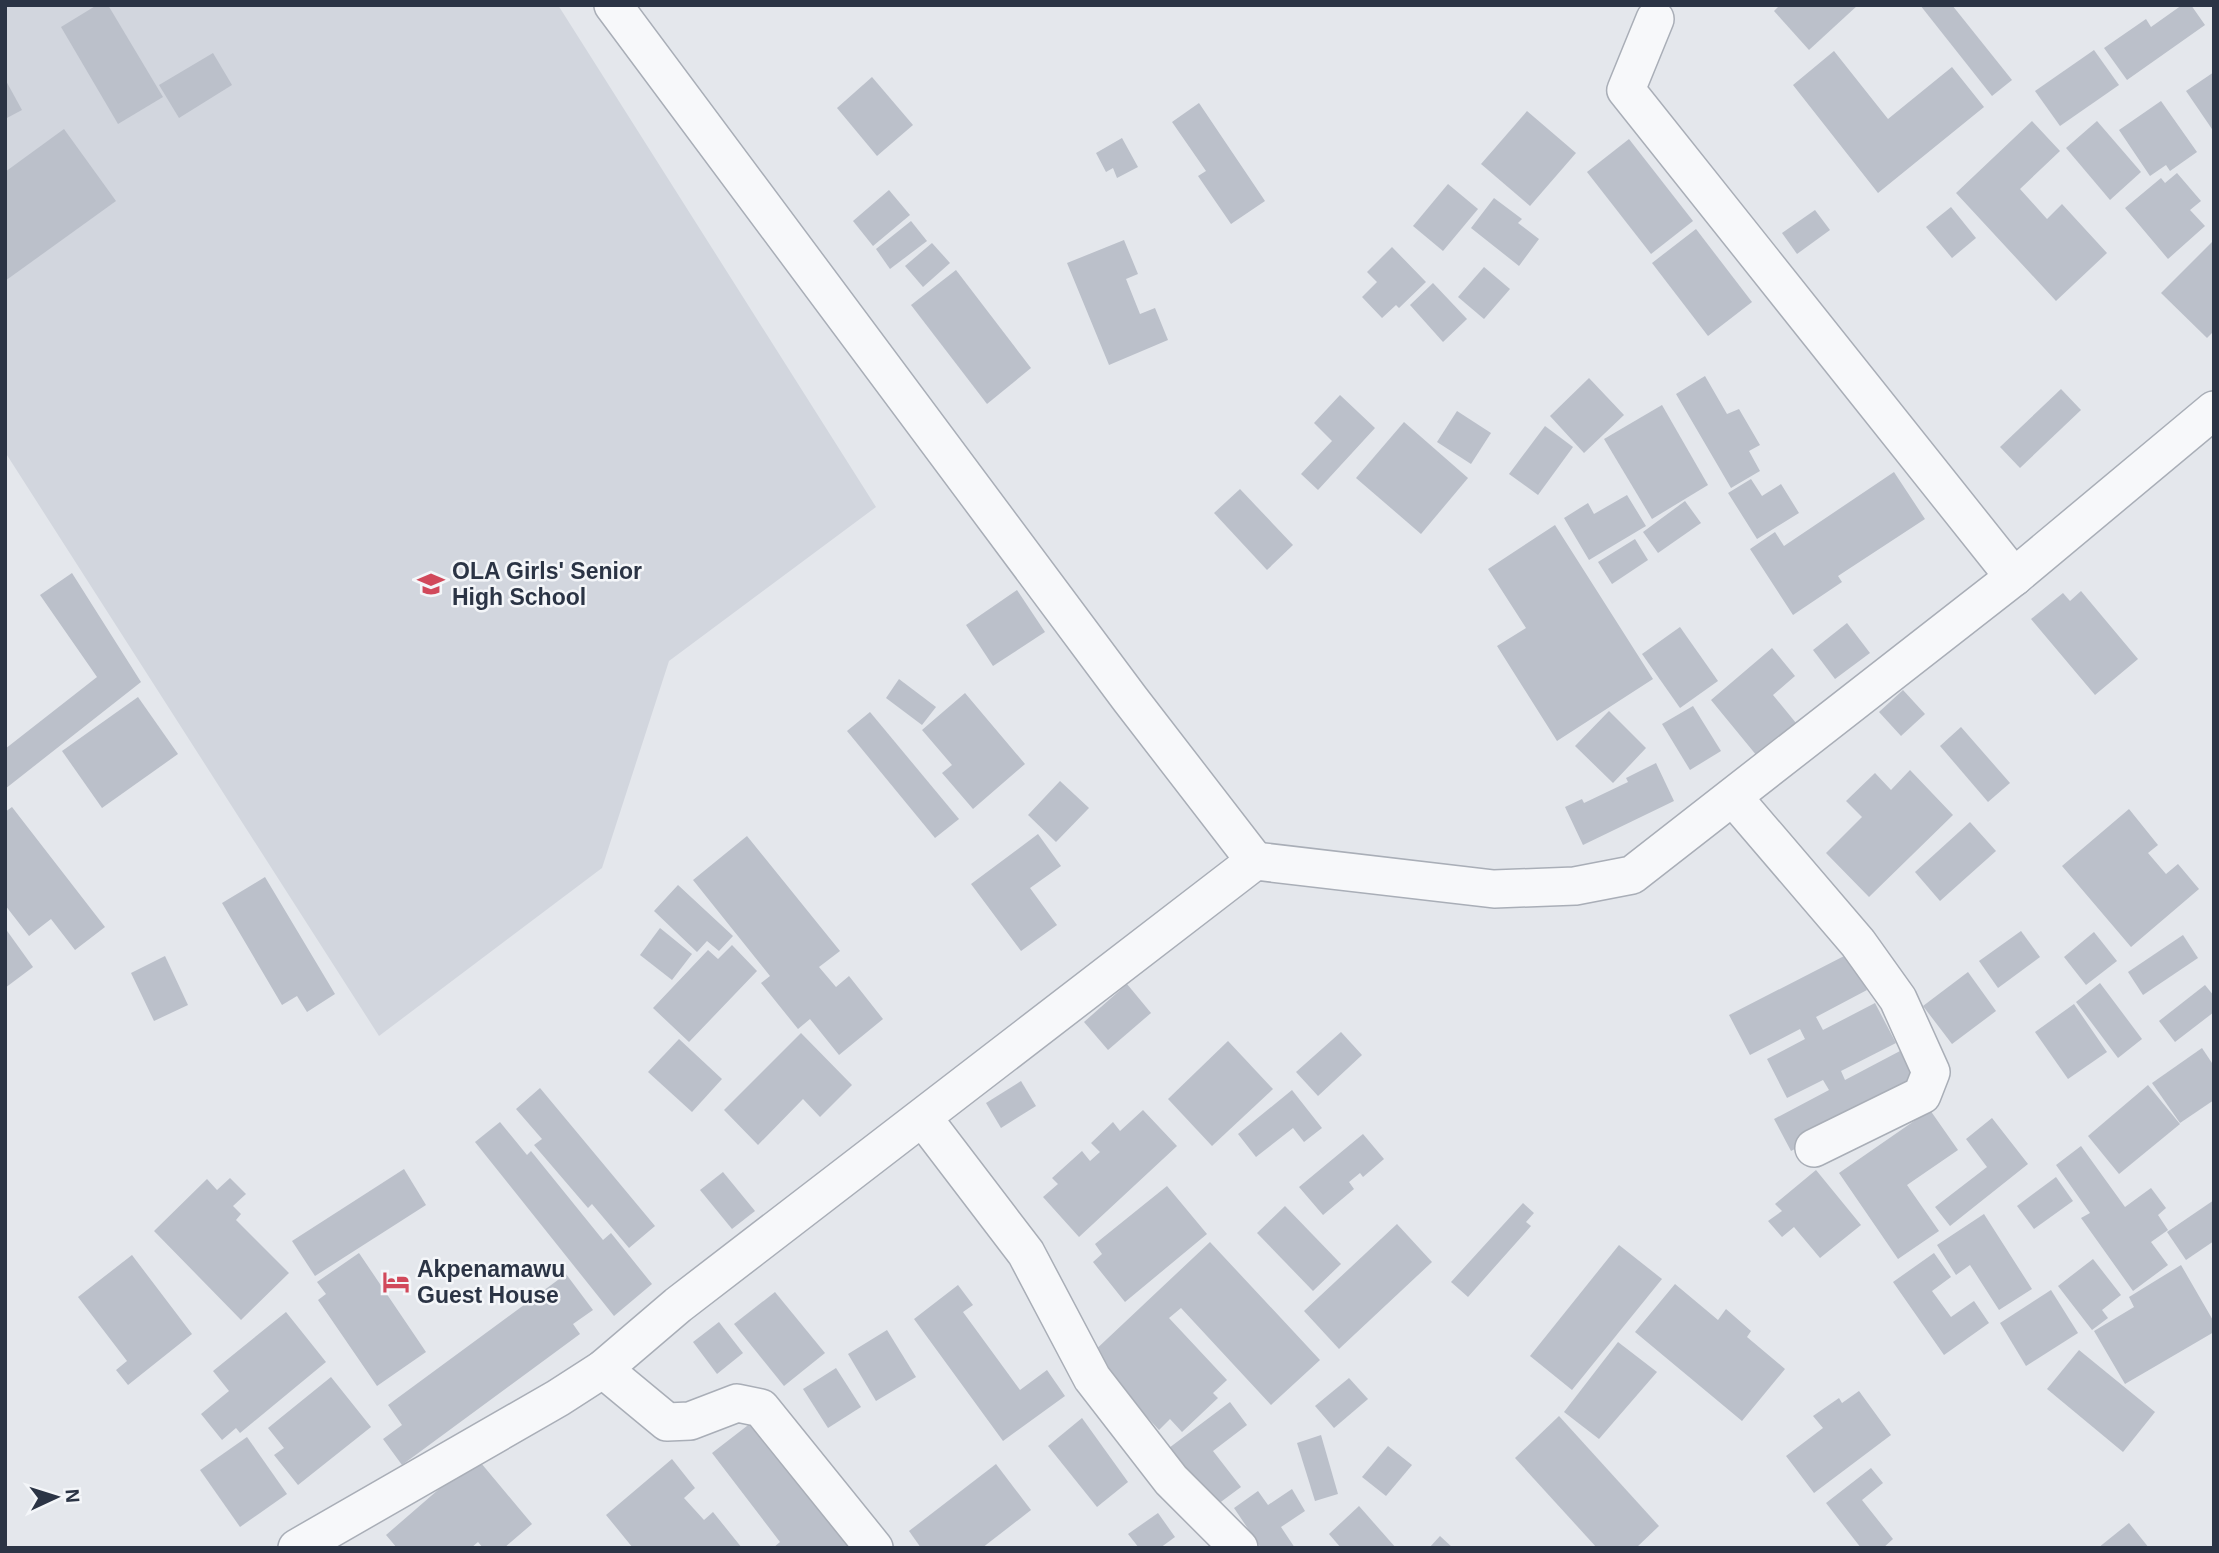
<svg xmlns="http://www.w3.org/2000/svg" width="2219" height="1553" font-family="Helvetica,sans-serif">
<rect width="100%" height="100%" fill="#e4e7ec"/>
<path fill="#d2d6de" d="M5 5H558L876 507 669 661 602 868 379 1036 5 452Z"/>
<g fill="#bbc0ca">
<path d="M97 5H108L163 97 118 124 61 27Z"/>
<path d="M1780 5H1858L1809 50 1774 11Z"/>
<path d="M1920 5H1952L2012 80 1992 96Z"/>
<path d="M2182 5H2191L2205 25 2127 80 2104 48 2146 19 2151 27Z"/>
<path d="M2094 50 2119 85 2060 126 2035 91Z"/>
<path d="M1834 51 1888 119 1952 67 1984 107 1878 193 1793 85Z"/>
<path d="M213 53 232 85 179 118 159 85Z"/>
<path d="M2214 72V132L2186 91Z"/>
<path d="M872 77 913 125 877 156 837 108Z"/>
<path d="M5 79 22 110 5 119Z"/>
<path d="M2161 101 2197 152 2170 171 2166 165 2150 176 2119 130Z"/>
<path d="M1199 103 1265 201 1231 224 1198 176 1206 171 1172 122Z"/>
<path d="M1527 111 1576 153 1530 206 1481 164Z"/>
<path d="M2032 121 2060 151 2020 189 2047 219 2062 204 2107 253 2056 301 1956 193Z"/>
<path d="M2097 121 2141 172 2110 200 2066 148Z"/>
<path d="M64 129 116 201 5 281V172Z"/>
<path d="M1122 138 1138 167 1117 178 1113 168 1106 172 1096 153Z"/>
<path d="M1629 139 1693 221 1651 254 1587 172Z"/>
<path d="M2177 173 2201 201 2190 210 2205 226 2168 259 2125 208 2161 178 2165 183Z"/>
<path d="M1448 184 1478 209 1443 251 1413 226Z"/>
<path d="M889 190 910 215 873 246 853 221Z"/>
<path d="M1494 198 1522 219 1518 223 1539 239 1519 266 1471 228Z"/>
<path d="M1951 207 1976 238 1952 258 1926 227Z"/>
<path d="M1815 210 1830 230 1797 254 1782 233Z"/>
<path d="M911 221 927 241 890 269 876 249Z"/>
<path d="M1696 229 1752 302 1708 336 1652 263Z"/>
<path d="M1124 240 1138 274 1126 279 1140 314 1155 308 1168 340 1109 365 1067 263Z"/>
<path d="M2214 240V331L2207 338 2161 293Z"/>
<path d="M932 243 950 263 923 287 905 266Z"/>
<path d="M1392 247 1426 282 1399 308 1396 305 1382 318 1362 297 1377 282 1367 272Z"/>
<path d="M1484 267 1510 289 1484 319 1458 297Z"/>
<path d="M956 270 1031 368 987 404 911 305Z"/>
<path d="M1433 283 1467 319 1443 342 1410 305Z"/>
<path d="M1705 376 1727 414 1739 409 1760 445 1749 451 1760 471 1731 488 1676 394Z"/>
<path d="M1589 378 1624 415 1584 453 1550 416Z"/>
<path d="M2061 389 2081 410 2020 468 2000 447Z"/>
<path d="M1340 395 1375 428 1318 490 1301 474 1332 441 1314 423Z"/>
<path d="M1662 405 1708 485 1652 519 1604 439Z"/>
<path d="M1457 411 1491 433 1471 464 1437 442Z"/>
<path d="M1404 422 1468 478 1421 534 1356 478Z"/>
<path d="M1545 426 1573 447 1538 495 1509 474Z"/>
<path d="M1894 472 1925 519 1838 576 1842 582 1793 615 1750 549 1775 532 1784 546Z"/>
<path d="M1751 479 1762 496 1781 484 1799 513 1757 539 1728 493Z"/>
<path d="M1240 489 1293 545 1267 570 1214 513Z"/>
<path d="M1627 495 1646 526 1589 560 1564 518 1588 503 1594 514Z"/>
<path d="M1685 501 1701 523 1658 553 1643 532Z"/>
<path d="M1555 525 1653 679 1557 741 1497 646 1526 628 1488 569Z"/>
<path d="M1635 539 1648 560 1612 584 1598 562Z"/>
<path d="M72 573 141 682 5 789V749L97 677 40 595Z"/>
<path d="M1017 590 1045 632 993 666 966 625Z"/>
<path d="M2081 591 2138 659 2095 695 2031 619 2063 593 2070 601Z"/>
<path d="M1847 623 1870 653 1835 679 1813 650Z"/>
<path d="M1680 627 1718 681 1680 708 1642 654Z"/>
<path d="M1772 648 1795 676 1773 695 1796 723 1757 756 1711 700Z"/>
<path d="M899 679 936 707 922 725 886 698Z"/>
<path d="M1903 690 1925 714 1901 736 1879 712Z"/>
<path d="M965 693 1025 764 973 809 942 773 952 765 922 730Z"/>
<path d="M138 697 178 754 102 808 62 751Z"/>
<path d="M1693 706 1721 751 1690 770 1662 724Z"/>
<path d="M1609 711 1646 748 1613 783 1575 746Z"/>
<path d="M870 712 959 819 935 838 847 731Z"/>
<path d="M1961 727 2010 783 1988 802 1940 746Z"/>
<path d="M1656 763 1674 801 1583 845 1565 807 1582 799 1584 803 1628 782 1626 778Z"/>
<path d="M1910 770 1953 815 1869 897 1826 853 1862 817 1846 801 1875 773 1891 790Z"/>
<path d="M1060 781 1089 808 1056 842 1028 815Z"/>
<path d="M12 807 105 927 75 950 51 919 29 936 5 905V812Z"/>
<path d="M2129 809 2158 845 2148 853 2166 874 2178 864 2199 889 2131 947 2062 866Z"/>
<path d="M1970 822 1996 851 1940 901 1915 872Z"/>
<path d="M1038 834 1061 866 1030 888 1057 925 1021 951 971 884Z"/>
<path d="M747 836 840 951 819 967 836 987 849 976 883 1019 839 1055 810 1019 798 1029 761 983 770 976 693 880Z"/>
<path d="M265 877 335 994 307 1012 297 996 282 1005 222 903Z"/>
<path d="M678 885 733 936 719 951 707 941 697 952 654 911Z"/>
<path d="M5 928 33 967 5 988Z"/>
<path d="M660 928 692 954 672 980 640 955Z"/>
<path d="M2021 931 2040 957 1998 988 1979 961Z"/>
<path d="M2094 932 2117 961 2086 985 2064 957Z"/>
<path d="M2183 935 2198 958 2143 995 2128 972Z"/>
<path d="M732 945 757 971 689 1042 653 1008 708 950 718 959Z"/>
<path d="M1848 954 1867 990 1816 1017 1823 1030 1875 1003 1896 1043 1841 1071 1845 1080 1900 1051 1918 1085 1791 1151 1774 1119 1829 1090 1823 1080 1787 1098 1767 1059 1805 1039 1800 1029 1750 1055 1729 1015Z"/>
<path d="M165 956 188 1005 154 1021 131 973Z"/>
<path d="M1968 972 1996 1011 1952 1044 1923 1006Z"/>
<path d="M2100 983 2142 1039 2118 1058 2076 1002Z"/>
<path d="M1127 984 1151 1013 1108 1050 1084 1022Z"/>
<path d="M2205 985 2214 996V1012L2175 1042 2159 1021Z"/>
<path d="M2074 1004 2107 1052 2068 1079 2035 1032Z"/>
<path d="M1341 1032 1362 1055 1318 1096 1296 1072Z"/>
<path d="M801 1033 852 1085 820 1117 803 1099 758 1145 724 1110Z"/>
<path d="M679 1039 722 1079 692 1112 648 1072Z"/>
<path d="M1228 1041 1273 1089 1212 1146 1168 1099Z"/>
<path d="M2202 1048 2214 1066V1100L2180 1123 2152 1083Z"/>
<path d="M1021 1081 1036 1106 1001 1128 986 1103Z"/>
<path d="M2148 1085 2180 1124 2119 1174 2088 1136Z"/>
<path d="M540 1088 655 1226 629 1248 592 1204 588 1208 534 1145 542 1139 516 1109Z"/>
<path d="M1292 1090 1322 1128 1304 1142 1293 1128 1256 1157 1238 1134Z"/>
<path d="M1143 1110 1177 1146 1079 1237 1043 1197 1058 1184 1052 1178 1082 1151 1090 1161 1100 1152 1091 1143 1113 1122 1120 1131Z"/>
<path d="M1930 1110 1958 1150 1907 1185 1939 1231 1898 1259 1839 1173Z"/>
<path d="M1992 1118 2028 1164 1950 1226 1935 1207 1987 1167 1966 1139Z"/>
<path d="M500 1122 527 1155 531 1151 603 1240 611 1233 652 1284 614 1316 475 1142Z"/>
<path d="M1363 1134 1384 1159 1363 1177 1360 1173 1349 1182 1354 1189 1323 1215 1299 1187Z"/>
<path d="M2081 1146 2125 1207 2151 1188 2166 1208 2158 1215 2168 1230 2151 1242 2168 1265 2133 1291 2081 1218 2090 1213 2056 1165Z"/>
<path d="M404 1169 426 1205 315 1276 292 1241Z"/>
<path d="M1816 1170 1861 1225 1820 1258 1794 1227 1782 1237 1768 1221 1782 1211 1775 1204Z"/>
<path d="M723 1172 755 1211 732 1229 700 1190Z"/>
<path d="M2056 1177 2073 1201 2034 1229 2017 1206Z"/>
<path d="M230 1178 246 1194 233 1206 241 1214 236 1220 289 1273 241 1320 154 1231 207 1179 217 1190Z"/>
<path d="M1167 1186 1207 1234 1125 1302 1093 1262 1102 1254 1095 1244Z"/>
<path d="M2214 1200V1241L2186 1260 2167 1232Z"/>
<path d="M1523 1203 1534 1213 1526 1222 1531 1226 1468 1297 1451 1282Z"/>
<path d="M1285 1206 1341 1264 1313 1291 1257 1233Z"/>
<path d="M1984 1214 2032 1289 1999 1310 1970 1265 1956 1275 1937 1245Z"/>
<path d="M1397 1224 1432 1262 1339 1349 1304 1311Z"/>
<path d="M1210 1242 1320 1360 1271 1405 1181 1308 1169 1318 1227 1380 1213 1393 1218 1398 1182 1432 1170 1419 1159 1430 1090 1355Z"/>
<path d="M1619 1245 1662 1279 1572 1390 1530 1356Z"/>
<path d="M359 1253 426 1352 377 1386 318 1300 326 1294 317 1282Z"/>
<path d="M1934 1253 1951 1277 1932 1291 1951 1317 1974 1301 1989 1323 1944 1355 1893 1282Z"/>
<path d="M132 1255 192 1334 128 1385 116 1370 127 1361 78 1297Z"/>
<path d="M2093 1259 2121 1295 2102 1310 2108 1318 2092 1330 2058 1286Z"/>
<path d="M2181 1265 2214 1322V1332L2125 1384 2094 1331 2134 1307 2129 1297Z"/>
<path d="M566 1274 593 1310 573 1324 580 1334 402 1465 383 1439 402 1425 388 1405Z"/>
<path d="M1675 1284 1718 1320 1726 1309 1751 1331 1747 1337 1785 1369 1742 1421 1635 1332Z"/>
<path d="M958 1285 973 1305 963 1312 1020 1390 1047 1370 1065 1396 1003 1441 914 1319Z"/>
<path d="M2051 1290 2078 1333 2026 1366 2000 1323Z"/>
<path d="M775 1292 825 1353 784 1386 734 1324Z"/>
<path d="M286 1312 326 1362 240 1433 236 1428 222 1440 201 1414 229 1391 213 1371Z"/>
<path d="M719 1322 743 1353 717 1374 693 1342Z"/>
<path d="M887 1330 916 1377 876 1401 848 1354Z"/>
<path d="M1618 1342 1657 1372 1599 1439 1564 1412Z"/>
<path d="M2079 1350 2155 1412 2123 1452 2047 1389Z"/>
<path d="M836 1368 861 1407 828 1428 803 1389Z"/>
<path d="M331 1377 371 1427 298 1485 274 1455 284 1448 268 1428Z"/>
<path d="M1349 1378 1368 1399 1334 1428 1315 1406Z"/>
<path d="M1859 1391 1891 1435 1814 1493 1786 1456 1823 1428 1813 1416 1839 1398 1842 1403Z"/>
<path d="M1230 1402 1247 1425 1213 1451 1241 1487 1214 1507 1169 1448Z"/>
<path d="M1559 1416 1659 1526 1636 1548H1597L1515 1458Z"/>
<path d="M1082 1418 1128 1482 1097 1507 1048 1446Z"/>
<path d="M756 1419 853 1544 849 1548H773L780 1542 712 1453Z"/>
<path d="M1321 1435 1338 1494 1315 1501 1297 1443Z"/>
<path d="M247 1437 287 1494 240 1527 200 1470Z"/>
<path d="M1388 1446 1412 1465 1386 1496 1362 1477Z"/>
<path d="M476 1457 532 1524 504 1548H483L478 1542 471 1548H397L386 1535Z"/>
<path d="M672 1459 695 1488 684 1498 704 1520 713 1512 742 1548H633L606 1515Z"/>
<path d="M996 1464 1031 1510 982 1548H921L909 1531Z"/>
<path d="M1871 1468 1883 1483 1862 1500 1893 1539 1883 1548H1861L1826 1503Z"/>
<path d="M1292 1489 1305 1511 1281 1527 1295 1548H1261L1234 1508 1258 1491 1268 1505Z"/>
<path d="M1359 1506 1396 1548H1341L1329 1534Z"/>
<path d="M1158 1513 1175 1537 1160 1548H1139L1128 1534Z"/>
<path d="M2129 1523 2149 1548H2098Z"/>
<path d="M1440 1536 1453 1548H1429Z"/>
</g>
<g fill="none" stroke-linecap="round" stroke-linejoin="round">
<defs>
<g id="street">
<path d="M613 5 1130 699 1255 861"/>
<path d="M1655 19 1626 90 2014 577"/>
<path d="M1733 797 1858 943 1898 999 1931 1072 1922 1095 1814 1148"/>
<path d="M923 1118 1026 1253 1092 1378 1171 1480 1239 1548"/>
<path d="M603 1369 667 1422 690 1421 737 1403 761 1408 874 1548"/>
<path d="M297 1548 558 1398 603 1369 678 1305 1255 861 1494 889 1575 886 1632 875 2014 577 2214 410"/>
</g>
</defs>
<use href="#street" stroke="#a9aeb7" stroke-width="40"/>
<use href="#street" stroke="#f7f8fa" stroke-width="37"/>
</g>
<defs>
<symbol id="school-bare" viewBox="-9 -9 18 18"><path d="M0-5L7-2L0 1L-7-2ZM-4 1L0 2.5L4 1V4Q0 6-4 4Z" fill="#d1495b" stroke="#f4f6f9" stroke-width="2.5" paint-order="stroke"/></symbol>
<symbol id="hotel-bare" viewBox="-9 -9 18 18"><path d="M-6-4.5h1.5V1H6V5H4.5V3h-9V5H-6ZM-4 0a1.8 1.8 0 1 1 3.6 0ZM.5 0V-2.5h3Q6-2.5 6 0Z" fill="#d1495b" stroke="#f4f6f9" stroke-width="2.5" paint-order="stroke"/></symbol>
</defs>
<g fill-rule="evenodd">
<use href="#school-bare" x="412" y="565" width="38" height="38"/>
<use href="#hotel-bare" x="377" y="1263" width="38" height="38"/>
</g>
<g text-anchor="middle" stroke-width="5" stroke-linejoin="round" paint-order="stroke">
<g font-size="23" font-weight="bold" fill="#2b3445" stroke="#f4f6f9" text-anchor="start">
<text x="452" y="579">OLA Girls' Senior<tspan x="452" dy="26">High School</tspan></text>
<text x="417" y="1277">Akpenamawu<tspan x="417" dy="26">Guest House</tspan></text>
</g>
</g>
<rect width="2219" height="1553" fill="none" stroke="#2b3445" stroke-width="14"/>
<g transform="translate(56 1497) rotate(86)" stroke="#f4f6f9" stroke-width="5" paint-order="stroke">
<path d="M0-5L12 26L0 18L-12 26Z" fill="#2b3445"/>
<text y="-10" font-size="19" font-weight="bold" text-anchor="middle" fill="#2b3445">N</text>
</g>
</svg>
